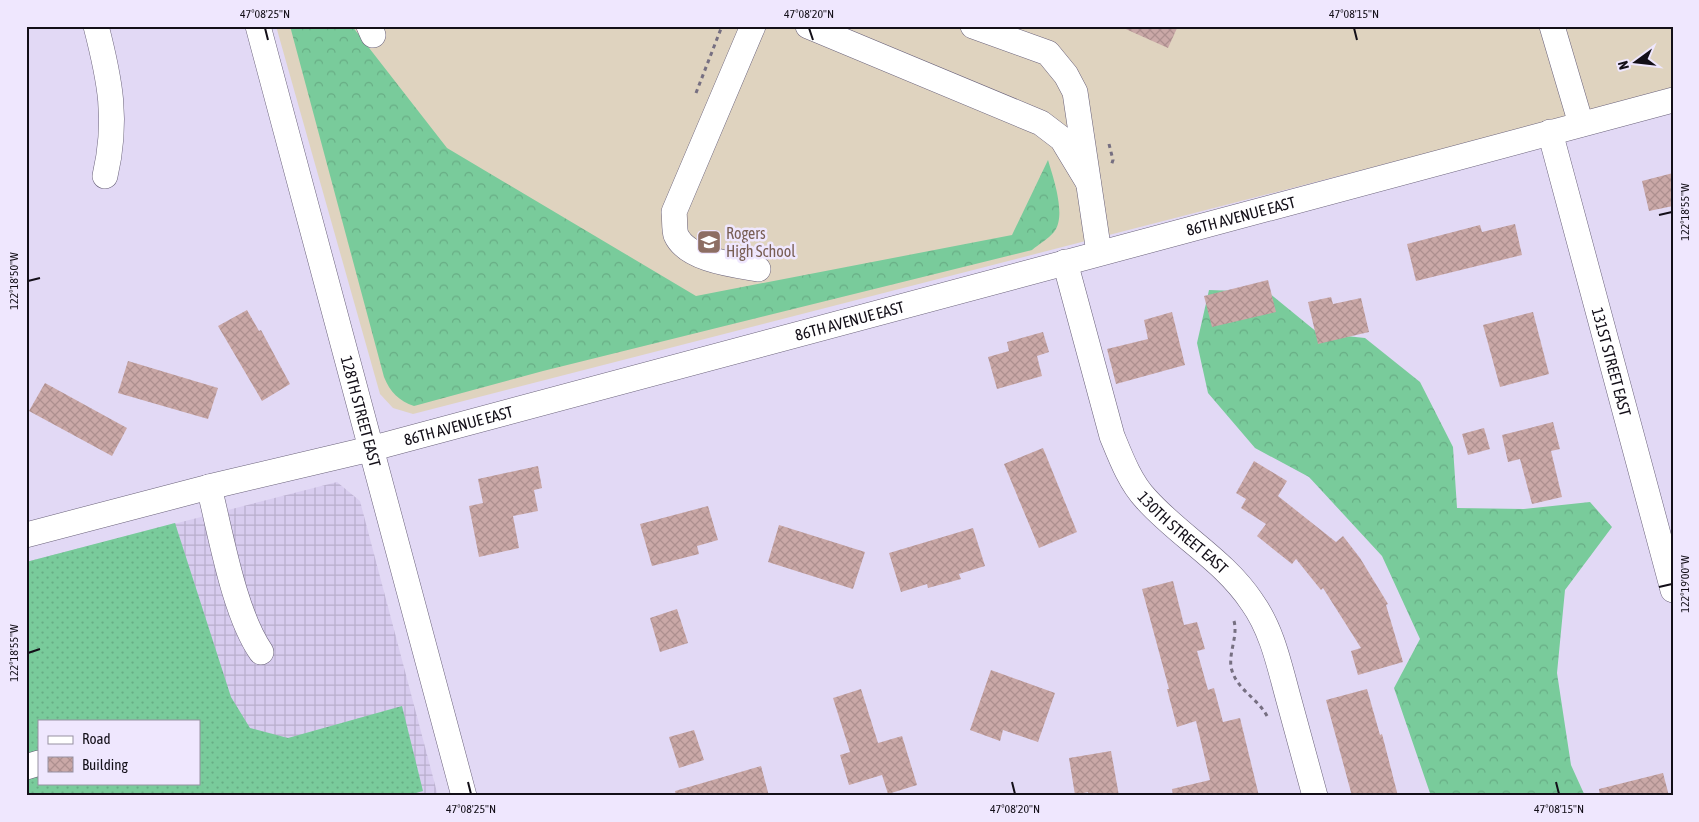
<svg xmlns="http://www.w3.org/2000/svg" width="1699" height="822" font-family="'Asap Condensed',sans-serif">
<defs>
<pattern id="industrial-grid" width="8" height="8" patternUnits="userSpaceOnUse" patternTransform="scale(1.25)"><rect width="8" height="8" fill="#d8ccef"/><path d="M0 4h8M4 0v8" fill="none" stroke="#b8aecc"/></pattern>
<pattern id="grass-dots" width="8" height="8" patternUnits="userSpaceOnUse" patternTransform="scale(1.25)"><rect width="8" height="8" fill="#79cb9b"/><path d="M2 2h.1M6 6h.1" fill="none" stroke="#68ad85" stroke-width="1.8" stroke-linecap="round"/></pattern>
<pattern id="forest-crowns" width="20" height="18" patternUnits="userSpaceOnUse" patternTransform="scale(1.25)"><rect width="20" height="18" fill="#79cb9b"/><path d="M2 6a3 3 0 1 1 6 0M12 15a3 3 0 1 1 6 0" fill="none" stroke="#68ad85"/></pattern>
<pattern id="building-cross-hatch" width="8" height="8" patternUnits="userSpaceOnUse" patternTransform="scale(1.25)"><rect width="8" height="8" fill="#caa8a7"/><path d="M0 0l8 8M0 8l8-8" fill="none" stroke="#ad8f8f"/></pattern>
</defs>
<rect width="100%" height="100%" fill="#e2d9f5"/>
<path fill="url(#industrial-grid)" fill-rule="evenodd" d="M337 482 360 501 438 796H26V562ZM39 721H199V783H39Z"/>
<path fill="#dfd3bf" d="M276 26H1673V90L413 414 393 408 380 394Z"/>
<path fill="url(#grass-dots)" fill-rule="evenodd" d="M175 523 231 697 250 728 288 738 402 706 423 791 406 796H26V562ZM39 721H199V783H39Z"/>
<g fill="url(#forest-crowns)">
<path d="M290 26H352L447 148 696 296 1012 235 1048 160C1053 177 1067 216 1054 232 1048 239 1039 244 1032 250L543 371 414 406C399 401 390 392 384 377Z"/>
<path d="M1209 290 1268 292 1318 333 1365 338 1420 382 1453 447 1457 508 1524 509 1590 502 1612 527 1565 590 1557 673 1571 765 1585 796H1431L1394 688 1420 639 1382 556 1309 477 1255 448 1208 393 1197 343Z"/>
</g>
<g fill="url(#building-cross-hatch)">
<path d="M1119 26H1178L1168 48Z"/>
<path d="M1673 173V206L1649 211 1642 181Z"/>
<path d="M1515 224 1522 255 1416 281 1407 244 1480 225 1482 232Z"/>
<path d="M1268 280 1276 312 1212 327 1204 296Z"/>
<path d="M1331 297 1333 304 1361 298 1369 332 1318 344 1308 302Z"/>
<path d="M247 310 259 331 261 330 290 384 262 401 218 326Z"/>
<path d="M1172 312 1185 365 1116 384 1107 349 1148 339 1144 320Z"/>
<path d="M1533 312 1549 374 1500 387 1483 325Z"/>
<path d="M1043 332 1049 352 1037 356 1042 376 997 389 988 357 1009 351 1007 342Z"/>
<path d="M128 361 218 388 208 419 118 393Z"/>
<path d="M45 383 127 428 112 456 29 411Z"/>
<path d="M1553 422 1560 449 1551 451 1562 497 1532 504 1520 459 1508 462 1502 435Z"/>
<path d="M1484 428 1490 449 1468 455 1462 434Z"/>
<path d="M1043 448 1077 532 1039 548 1004 464Z"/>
<path d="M1254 461 1287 481 1278 496 1336 542 1343 536 1360 558 1388 604 1386 605 1403 662 1358 675 1351 651 1361 648 1323 588 1321 590 1296 559 1292 564 1257 536 1266 524 1241 508 1246 499 1236 493Z"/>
<path d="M538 466 542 488 534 490 538 511 513 516 519 548 479 557 469 506 483 503 478 479Z"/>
<path d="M708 506 718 540 697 546 699 554 652 566 640 524Z"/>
<path d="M779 525 865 552 853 589 768 562Z"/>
<path d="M973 528 985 566 959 574 961 579 928 588 927 584 901 592 889 553Z"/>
<path d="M1173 581 1184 625 1197 622 1205 649 1197 651 1208 690 1214 688 1223 722 1240 718 1259 796H1173L1172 789 1210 780 1196 721 1177 727 1167 689H1169L1142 589Z"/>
<path d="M677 609 688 643 660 652 650 618Z"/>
<path d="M991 670 1055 693 1038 742 1003 730 1000 741 970 730Z"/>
<path d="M861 689 878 743 902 736 917 785 888 794 882 775 849 785 840 755 850 752 833 698Z"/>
<path d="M1367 689 1380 735 1382 734 1398 796H1352L1326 700Z"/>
<path d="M694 730 704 760 679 768 669 737Z"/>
<path d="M1111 751 1119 796H1089L1088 792 1075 795 1069 758Z"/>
<path d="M761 766 769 796H676L675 791Z"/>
<path d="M1663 773 1669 796H1600L1599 789Z"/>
</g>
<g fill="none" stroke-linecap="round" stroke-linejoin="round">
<defs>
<g id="minor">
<path d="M96 26C110 80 118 120 105 176"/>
<path id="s1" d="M258 26 464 796"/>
<path d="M369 26 373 35"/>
<path d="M753 26 674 212C675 219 674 229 676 235 687 260 735 265 758 269"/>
<path d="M808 26 1041 123 1062 139 1088 182"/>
<path d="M973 26 1048 53 1066 75 1075 92 1099 253"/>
<path d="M1552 26 1581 124"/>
<path id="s2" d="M1550 132 1673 590"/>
<path id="s3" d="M1065 262 1112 436C1121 458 1130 482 1146 499 1179 536 1224 560 1252 602 1272 630 1279 664 1288 697 1297 730 1306 763 1315 796"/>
<path d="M209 487C221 535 234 613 261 652"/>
<path id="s4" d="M26 535 209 487 370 449 1673 100"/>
<path d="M26 767 39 763"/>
</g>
</defs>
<use href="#minor" stroke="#6a627a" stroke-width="26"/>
<g stroke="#766f81" stroke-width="3" stroke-dasharray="4 4" stroke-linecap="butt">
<path d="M696 93 722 26"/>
<path d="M1109 144 1113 160 1111 166"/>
<path d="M1234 621C1238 636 1229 651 1231 667 1236 690 1257 697 1267 716"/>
</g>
<use href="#minor" stroke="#fff" stroke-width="25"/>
</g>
<path fill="none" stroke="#130f18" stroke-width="2" d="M265 28 268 40M809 28 813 40M1354 28 1357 40M1659 215 1672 212M28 281 40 278M1659 587 1672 584M28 653 40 649M468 782 471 794M1012 782 1015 794M1556 782 1559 794"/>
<defs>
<symbol id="school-square" viewBox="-11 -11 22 22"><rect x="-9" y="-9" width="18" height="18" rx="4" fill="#8d6e63" stroke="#efe7fe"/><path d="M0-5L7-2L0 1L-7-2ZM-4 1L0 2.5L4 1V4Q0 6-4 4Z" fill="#fff"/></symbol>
</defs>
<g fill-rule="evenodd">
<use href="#school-square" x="695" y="228" width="28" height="28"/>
</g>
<g text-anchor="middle" stroke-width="5" stroke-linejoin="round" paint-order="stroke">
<g font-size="16" fill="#130f18" stroke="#efe7fe">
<text dy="6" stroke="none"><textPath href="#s4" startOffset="1256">86TH AVENUE EAST</textPath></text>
<text dy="6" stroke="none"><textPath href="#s4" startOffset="851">86TH AVENUE EAST</textPath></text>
<text dy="6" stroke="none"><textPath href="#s2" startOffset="238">131ST STREET EAST</textPath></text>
<text dy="6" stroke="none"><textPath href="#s1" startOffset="399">128TH STREET EAST</textPath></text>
<text dy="6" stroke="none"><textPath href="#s4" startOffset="446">86TH AVENUE EAST</textPath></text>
<text dy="6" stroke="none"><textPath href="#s3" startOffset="302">130TH STREET EAST</textPath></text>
</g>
<g font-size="16" fill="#785e54" stroke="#efe7fe" text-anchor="start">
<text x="726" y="239">Rogers<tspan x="726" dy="18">High School</tspan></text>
</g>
</g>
<rect width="1699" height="822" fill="none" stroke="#efe7fe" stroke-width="55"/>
<rect x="38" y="720" width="162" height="65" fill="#efe7fe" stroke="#9791a2"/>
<rect x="48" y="736" width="25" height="8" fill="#ffffff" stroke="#9791a2"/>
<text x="82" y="744" font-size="15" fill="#130f18">Road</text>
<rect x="48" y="757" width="25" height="15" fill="url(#building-cross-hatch)" stroke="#9791a2"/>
<text x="82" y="770" font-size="15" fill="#130f18">Building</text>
<g transform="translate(1636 62) rotate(255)" stroke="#efe7fe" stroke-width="4" paint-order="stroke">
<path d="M0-4L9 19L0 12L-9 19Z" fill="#130f18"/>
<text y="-8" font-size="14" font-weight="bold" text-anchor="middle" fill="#130f18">N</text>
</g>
<rect x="28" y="28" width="1644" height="766" fill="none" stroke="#130f18" stroke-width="2"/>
<g font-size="12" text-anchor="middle" fill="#130f18">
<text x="265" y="18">47°08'25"N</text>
<text x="809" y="18">47°08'20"N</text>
<text x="1354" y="18">47°08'15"N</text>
<text transform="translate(1685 212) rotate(-90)" y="4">122°18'55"W</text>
<text transform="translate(14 281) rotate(-90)" y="4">122°18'50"W</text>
<text transform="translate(1685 584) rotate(-90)" y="4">122°19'00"W</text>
<text transform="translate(14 653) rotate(-90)" y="4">122°18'55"W</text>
<text x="471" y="813">47°08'25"N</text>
<text x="1015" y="813">47°08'20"N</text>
<text x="1559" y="813">47°08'15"N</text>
</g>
</svg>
